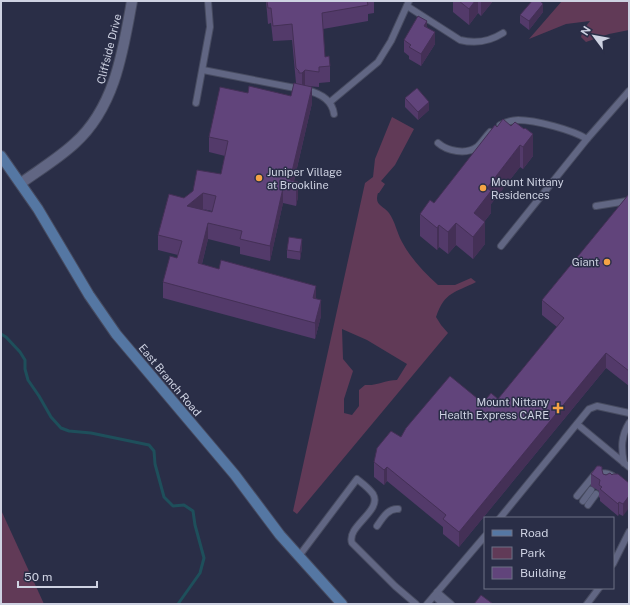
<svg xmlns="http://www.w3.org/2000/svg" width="630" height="605" font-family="'Public Sans',sans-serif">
<rect width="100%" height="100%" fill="#2a2e47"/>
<g fill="#613a57" fill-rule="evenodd">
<path d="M562 1H629V30L609 34 586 42 581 37 583 30 590 21 566 24 529 39Z"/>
<path d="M392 117 414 129 395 165 381 181 385 184 379 193H378C374 206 383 205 389 213 395 221 397 233 402 242 411 259 424 272 438 285H455L471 278 476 282C455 293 445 291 436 317L441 325 448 333 297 514 293 511 365 183 373 177 375 159ZM342 329 367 340 407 364 397 380C386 380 377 386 365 385L359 390V406L352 415 344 413V399L353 371 343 359Z"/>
<path d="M1 510 44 604H1Z"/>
</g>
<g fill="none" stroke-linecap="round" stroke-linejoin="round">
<path stroke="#1e4f5b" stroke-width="3" d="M1 334 6 337 20 352 25 360V369L28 380 39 396 51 417 61 428 69 431 91 433 149 445 154 451 155 464 164 497 173 506 184 505 193 511 195 525 204 558 200 573 178 604"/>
<defs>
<g id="lane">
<path d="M407 6 460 40C476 44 489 42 503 33"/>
<path d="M203 70 295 88"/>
<path d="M306 90C319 93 332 99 334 114"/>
<path d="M330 102 378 62 391 41 409 1"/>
<path d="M196 103 210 27 208 1"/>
<path d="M500 125C506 122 512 120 518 120 535 120 573 130 587 139"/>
<path d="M438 143C447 151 466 155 477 147 482 143 485 137 490 132"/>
<path d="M596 206 627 201 629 200"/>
<path d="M501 246 587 139 629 91"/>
<path d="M577 424 629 467"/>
<path d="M624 463C621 448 621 436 629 423"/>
<path d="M577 496 595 474C602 473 608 472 614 477"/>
<path d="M583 501 591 490"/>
<path d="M588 505 596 494"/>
<path d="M500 518 589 409 597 406 629 413"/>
<path d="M377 526C382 519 388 508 398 509"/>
<path d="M299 556 357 479C362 483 369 488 373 494 383 511 346 526 352 543L395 586 416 604"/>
<path d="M613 564 629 532"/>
<path d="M437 592 451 604"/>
<path d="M434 596 443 604"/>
<path d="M427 604 485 536"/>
<path d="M587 604 599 588"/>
</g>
<path id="street" d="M21 183C39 170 59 158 75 143 115 107 123 51 132 1"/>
<path id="secondary" d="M1 156 38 209 89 295 116 334 235 475 280 535 342 604"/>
</defs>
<use href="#lane" stroke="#474b60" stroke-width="8"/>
<use href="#street" stroke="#474b60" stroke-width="12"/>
<use href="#secondary" stroke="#474b60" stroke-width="12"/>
<use href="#lane" stroke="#616683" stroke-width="6"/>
<use href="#street" stroke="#616683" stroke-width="10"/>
<use href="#secondary" stroke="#5577a3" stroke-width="10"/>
</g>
<g fill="#533a6a" fill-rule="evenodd">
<path d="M266 1H374V13L368 14V21L323 29 325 57 330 66V82L319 83V87L307 86 312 103 294 181 298 197 296 206 283 203 270 261 240 254V247L208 239 202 264 316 299 321 316 315 339 163 298V282L177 258 178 255 158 250V235L184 198 221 174 225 156 209 152V137L248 93 291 96 296 83 292 40 273 41 271 23 268 24ZM203 209 212 211V212Z"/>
<path d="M453 1H493L481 16 478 13 469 25 453 12Z"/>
<path d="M543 12 529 30 520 23V15Z"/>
<path d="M427 27 435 44 421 66 409 59V56L404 52V40Z"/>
<path d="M405 98 429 110 418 120 405 107Z"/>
<path d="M511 126 533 156 523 169 520 167 491 204V213L484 222 485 244 473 259 456 245 448 254 439 247 437 250 420 236V214L434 203 497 127Z"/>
<path d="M629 194V386L606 368 459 547 443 534V527L387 481 384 485 374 477V462L401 437 483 403 498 399 557 327 542 315V300Z"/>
<path d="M302 247 300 260 287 258V250Z"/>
<path d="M602 472 603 474 612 475 629 483 623 516 619 514 618 516 600 501V498L599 497V491L591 486V474Z"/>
</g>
<g fill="#443056">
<path d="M475 1H478V13L469 25V9Z"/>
<path d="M481 1H493L481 16Z"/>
<path d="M543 4V12L529 30V21Z"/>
<path d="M427 21V33L424 26Z"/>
<path d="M435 32V44L421 66V54Z"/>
<path d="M305 70V86L302 89V73Z"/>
<path d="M312 87V103L292 189 290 180Z"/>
<path d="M429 102V110L418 120V112Z"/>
<path d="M533 134V156L523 169V147Z"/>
<path d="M520 145V167L491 204V213L474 235V213L487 188Z"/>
<path d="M298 182V197L296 206V190Z"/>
<path d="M283 188V203L270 261V246Z"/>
<path d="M203 193V209L187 221V206Z"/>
<path d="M485 222V244L473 259V237Z"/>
<path d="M208 223V239L198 279V263Z"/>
<path d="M456 223V245L448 254V232Z"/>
<path d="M439 225V247L437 250V228Z"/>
<path d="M302 239V247L300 260V252Z"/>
<path d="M316 286V301L313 298Z"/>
<path d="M321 300V316L315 339V323Z"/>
<path d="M606 353V368L459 547V532Z"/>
<path d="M387 467V481L384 485V470Z"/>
<path d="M629 496V508L623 516V504Z"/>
<path d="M619 502V514L618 516V504Z"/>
</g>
<g fill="#61447b" stroke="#443056" fill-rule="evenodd">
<path d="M267 1H367L368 5 322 13 325 57 329 56 330 66 319 67V72L305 70 302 73H299V71L296 68 292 24 273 26 271 8H268Z"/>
<path d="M459 1H475L469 9Z"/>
<path d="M532 1H540L543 4 529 21 520 15Z"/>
<path d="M418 16 427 21 424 26 435 32 421 54 409 47 411 45 404 40Z"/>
<path d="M294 83 312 87 290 180 298 182 296 190 283 188 270 246 240 239 242 231 208 223 198 263 219 269 221 260 316 286 313 298 321 300 315 323 163 282 170 256 177 258 182 241 158 235 169 194 184 198 193 191 197 170 221 174 228 141 209 137 220 87 248 93 249 86 291 96ZM203 193 216 196 212 212 187 206Z"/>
<path d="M417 88 429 102 418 112 405 98Z"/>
<path d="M503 119 511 126 515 122 524 129 525 128 533 134 523 147 520 145 487 188 491 191 474 213 485 222 473 237 456 223 448 232 439 225 437 228 420 214 430 200 434 203 495 125 497 127Z"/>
<path d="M629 194V371L606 353 459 532 443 519 446 515 387 467 384 470 374 462 377 448 391 431 401 437 406 428 450 376 483 403 491 393 498 399 564 318 542 300Z"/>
<path d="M289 237 302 239 300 252 287 250Z"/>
<path d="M597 466H600L602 467V470L603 474 606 475 610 473 612 475 613 474H618L629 483V496L623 504 619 502 618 504 600 489 602 487 599 485 600 480 591 474Z"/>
<path d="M481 595 493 604H474Z"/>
</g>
<g fill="#f5a345" stroke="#2a2e47" stroke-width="1.5">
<circle cx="259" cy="178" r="4"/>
<circle cx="483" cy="188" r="4"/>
<circle cx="607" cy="262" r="4"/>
<path d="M556 402h4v4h4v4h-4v4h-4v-4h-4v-4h4z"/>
</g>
<g text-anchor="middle" stroke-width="3" stroke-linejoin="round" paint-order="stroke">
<g font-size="11" fill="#ced2e2" stroke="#2a2e47">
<text transform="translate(109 49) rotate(-76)" y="4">Cliffside Drive</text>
<text transform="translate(170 380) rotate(50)" y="4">East Branch Road</text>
</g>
<g font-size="11" fill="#ced2e2" stroke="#2a2e47" text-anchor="start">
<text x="267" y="176">Juniper Village<tspan x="267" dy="13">at Brookline</tspan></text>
<text x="491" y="186">Mount Nittany<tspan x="491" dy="13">Residences</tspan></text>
<text x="599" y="266" text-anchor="end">Giant</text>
<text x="549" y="406" text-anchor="end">Mount Nittany<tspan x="549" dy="13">Health Express CARE</tspan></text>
</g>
</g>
<rect width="630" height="605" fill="none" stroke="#ced2e2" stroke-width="4"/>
<rect x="484" y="517" width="130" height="72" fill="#2a2e47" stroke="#6c7085"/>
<rect x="492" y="530" width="20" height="6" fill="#5577a3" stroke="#6c7085"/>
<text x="520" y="537" font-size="12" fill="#ced2e2">Road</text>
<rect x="492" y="547" width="20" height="12" fill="#613a57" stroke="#6c7085"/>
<text x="520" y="557" font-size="12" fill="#ced2e2">Park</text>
<rect x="492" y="567" width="20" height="12" fill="#61447b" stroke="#6c7085"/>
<text x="520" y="577" font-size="12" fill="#ced2e2">Building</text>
<g transform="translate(594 36) rotate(302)" stroke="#2a2e47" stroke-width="3" paint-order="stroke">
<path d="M0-3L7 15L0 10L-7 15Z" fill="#ced2e2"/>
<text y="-6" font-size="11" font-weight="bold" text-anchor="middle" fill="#ced2e2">N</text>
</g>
<path d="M18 581v6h79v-6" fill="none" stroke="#ced2e2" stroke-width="2"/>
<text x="24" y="581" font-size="12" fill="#ced2e2" stroke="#2a2e47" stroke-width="3" paint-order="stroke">50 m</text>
</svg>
